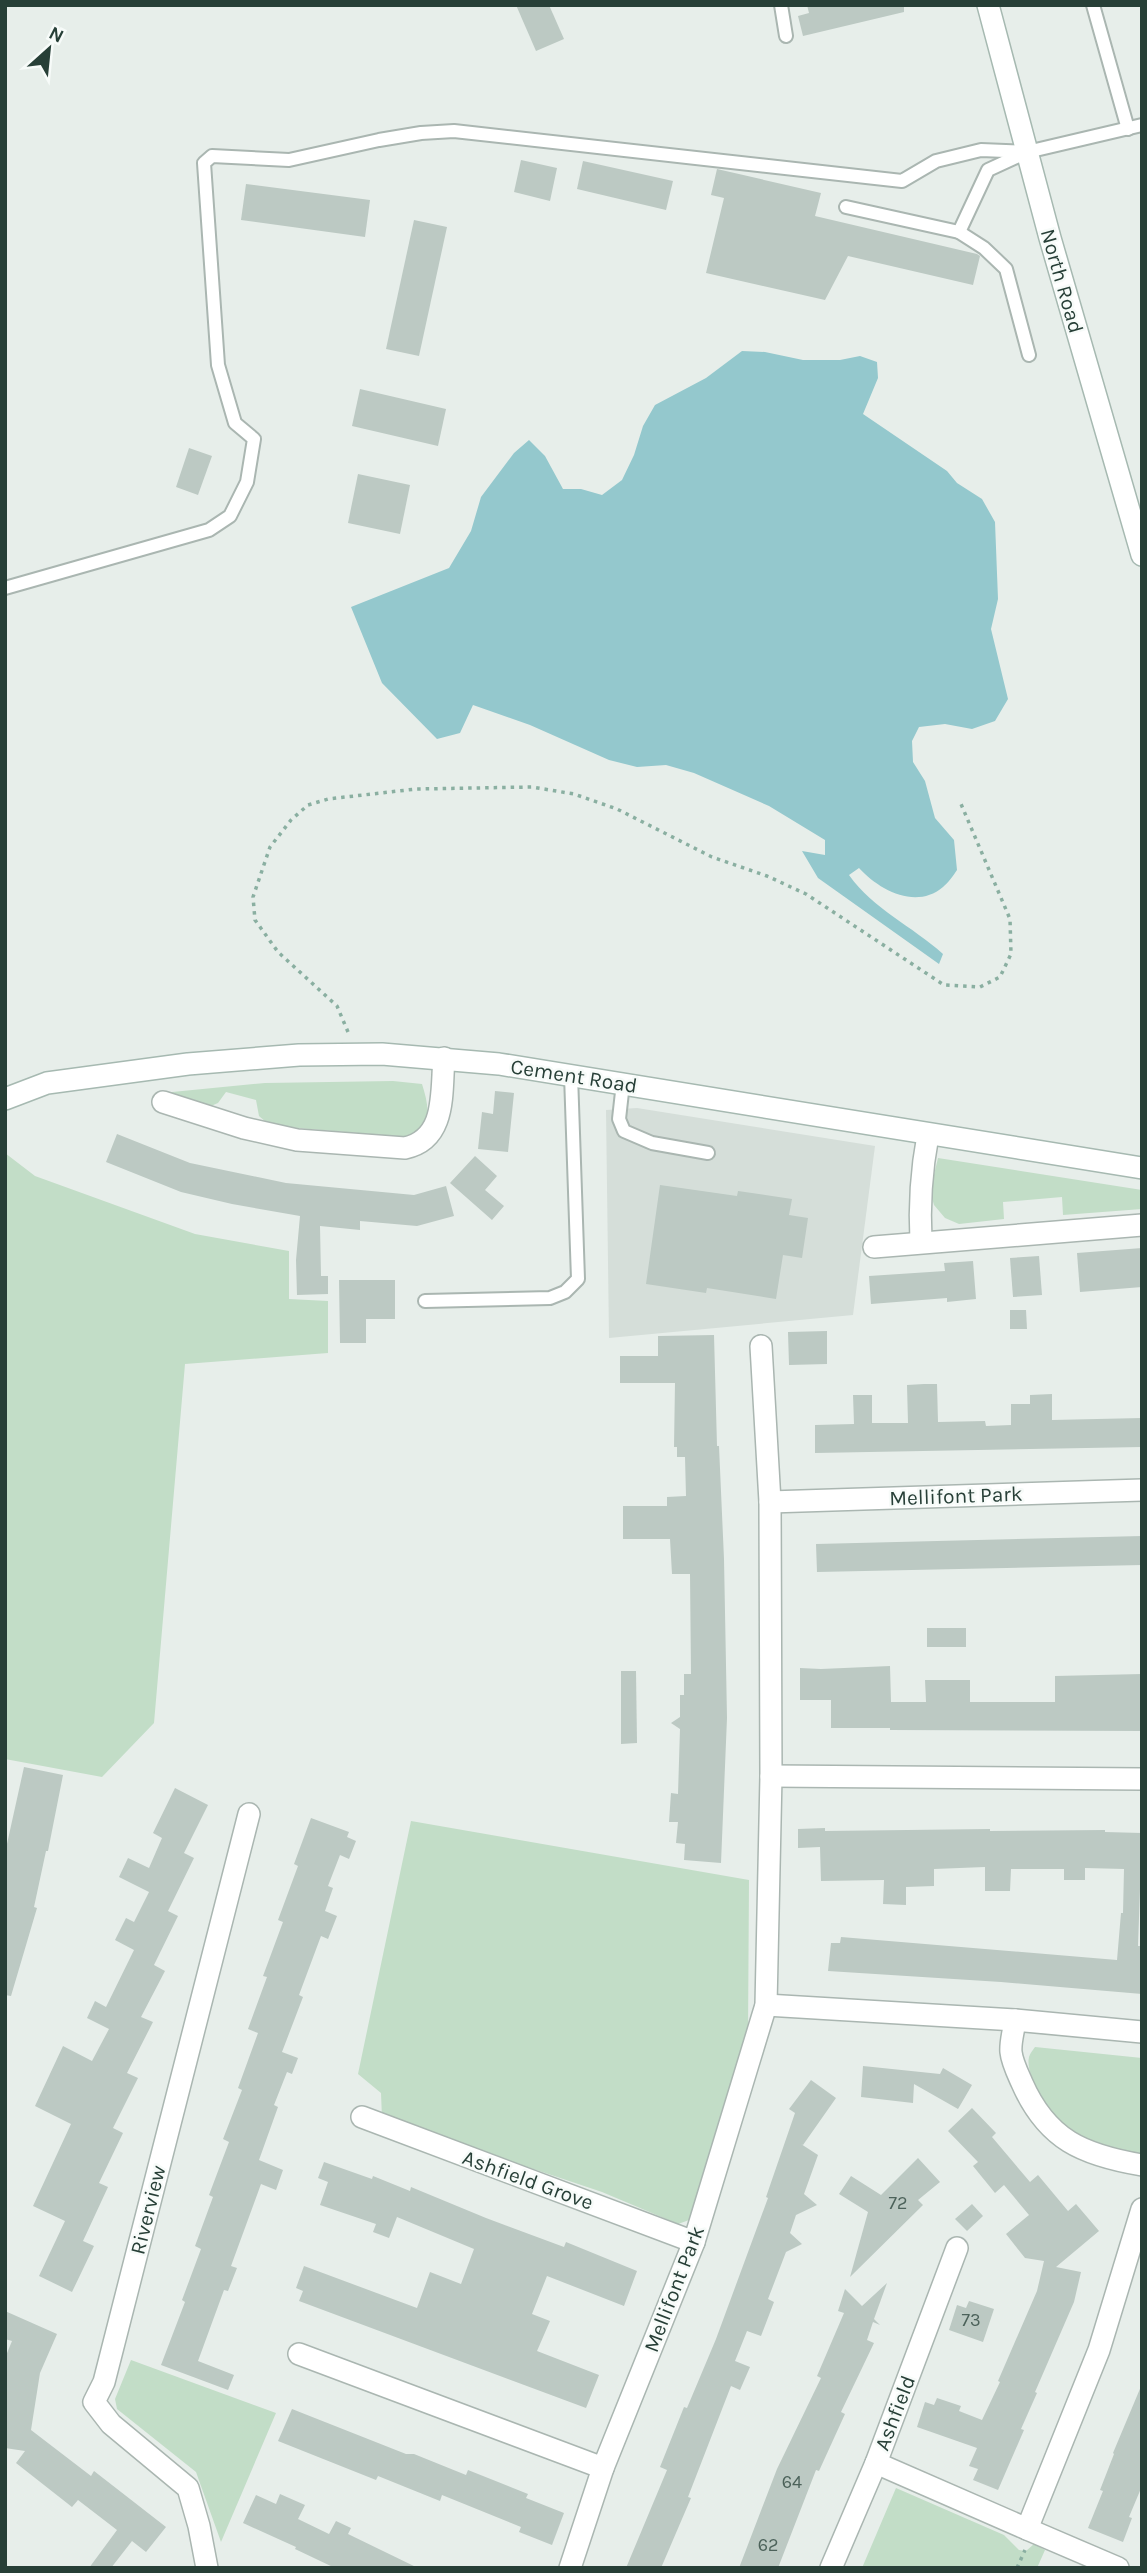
<svg xmlns="http://www.w3.org/2000/svg" width="1147" height="2573" font-family="Karla,sans-serif">
<rect width="100%" height="100%" fill="#e7eeea"/>
<path fill="#d5ded9" d="M637 1108 875 1146 853 1315 609 1338 606 1110Z"/>
<g fill="#c2ddc7">
<path d="M393 1081 422 1084C429 1106 434 1130 406 1137L286 1127 267 1123 259 1116 256 1100 226 1092 218 1103 204 1109 162 1093 265 1083Z"/>
<path d="M5 1153 35 1176 195 1234 289 1251V1299L328 1301V1353L185 1364 154 1723 102 1777 5 1759Z"/>
<path d="M938 1158 1142 1190V1209L1063 1215 1062 1197 1003 1202 1004 1219 959 1224 945 1218 934 1205 930 1191Z"/>
<path d="M411 1821 749 1880 748 2036 692 2219 678 2224 602 2192 382 2118 381 2093 358 2074Z"/>
<path d="M1035 2047 1142 2058V2155C1121 2151 1085 2145 1068 2133 1053 2123 1024 2075 1029 2057 1030 2053 1033 2050 1035 2047Z"/>
<path d="M131 2360 276 2413 221 2542 196 2472 117 2409 115 2399Z"/>
<path d="M896 2488 1004 2535 1019 2550 1026 2551 1034 2544 1045 2550 1037 2568H862Z"/>
</g>
<path fill="#94c8cd" d="M742 351 765 352 803 360H840L860 356 877 362 878 378 863 414 947 471 957 483 982 499 995 522 998 599 991 629 1008 699 995 721 972 729 945 724 919 727 912 741 913 762 925 781 935 818 954 840 957 870C953 876 948 883 943 887 916 910 879 890 859 868L849 875C873 909 912 926 943 954L939 964 818 878 802 851 825 855V840L769 806 694 773 666 765 637 767 609 760 530 725 473 705 460 733 437 739 382 683 351 607 449 568 471 531 481 497 514 453 529 440 545 456 563 489H581L602 495 622 480 634 455 643 426 655 405 706 378Z"/>
<g fill="#bcc9c3">
<path d="M516 5H549L564 39 536 51Z"/>
<path d="M807 5H904V12L803 36 798 16 809 13Z"/>
<path d="M521 160 557 168 550 201 514 192Z"/>
<path d="M583 161 673 181 666 210 577 189Z"/>
<path d="M717 169 821 193 815 216 977 254 980 256 973 285 848 256 825 300 706 273 724 198 711 195Z"/>
<path d="M246 184 370 200 365 237 241 220Z"/>
<path d="M414 220 447 227 419 356 386 349Z"/>
<path d="M360 389 446 409 438 446 352 426Z"/>
<path d="M189 448 212 456 198 495 176 487Z"/>
<path d="M358 474 410 485 400 534 348 523Z"/>
<path d="M495 1091 514 1093 508 1152 478 1149 482 1112 493 1114Z"/>
<path d="M117 1134 190 1163 286 1183 414 1195 446 1186 454 1216 417 1226 360 1221V1230L320 1226 321 1276H328V1294L297 1295 296 1260 300 1216 232 1204 181 1192 106 1162Z"/>
<path d="M475 1156 497 1176 485 1190 504 1206 492 1220 450 1183Z"/>
<path d="M660 1185 737 1196 738 1191 792 1199 789 1215 808 1218 802 1258 783 1255 776 1299 707 1288 706 1293 646 1284Z"/>
<path d="M1142 1248V1287L1080 1292 1077 1253Z"/>
<path d="M1039 1256 1042 1295 1013 1297 1010 1258Z"/>
<path d="M973 1261 976 1299 947 1302V1298L871 1304 869 1276 945 1271 944 1263Z"/>
<path d="M339 1280H395V1319H366V1343H340Z"/>
<path d="M1010 1310H1026L1027 1329H1010Z"/>
<path d="M827 1331V1364L789 1365 788 1332Z"/>
<path d="M714 1335 717 1446H719L724 1559 727 1718 721 1863 684 1860 685 1844 676 1843 678 1822H669L671 1793 678 1794 680 1729 671 1723 680 1717V1695H684V1674H691L690 1574H672L670 1539H623V1506H667V1497L686 1496 685 1457H677V1447H674L675 1383H620V1356H658V1336Z"/>
<path d="M924 1384H937L938 1422 985 1421 986 1426 1011 1425V1404H1030V1395L1052 1394V1420L1142 1418V1447L815 1453V1425L854 1424 853 1395H872V1423H908L907 1385Z"/>
<path d="M1142 1536V1565L817 1572 816 1544Z"/>
<rect x="927" y="1628" width="39" height="19"/>
<path d="M890 1666 891 1702H926L925 1680H970V1702H1055V1676L1142 1674V1731L890 1730V1728H831V1700H800V1668L821 1669Z"/>
<path d="M621 1671H636L637 1743 621 1744Z"/>
<path d="M24 1767 63 1775 48 1851H46L34 1907 37 1908 11 1996 5 1995V1853Z"/>
<path d="M175 1788 208 1805 184 1853 194 1858 168 1911 178 1916 154 1965 165 1971 141 2017 153 2022 127 2073 138 2078 113 2128 123 2133 99 2183 108 2187 83 2241 94 2246 72 2292 39 2276 65 2221 33 2206 71 2124 35 2106 63 2046 92 2061 109 2029 87 2018 95 2001 106 2007 134 1950 115 1940 126 1918 134 1922 149 1892 119 1877 128 1858 149 1868 162 1838 153 1833Z"/>
<path d="M311 1818 349 1832 347 1837 356 1841 349 1859 340 1855 328 1886 333 1888 325 1911 337 1916 328 1939 321 1936 299 1995 303 1997 282 2052 298 2058 292 2074 287 2072 274 2105 278 2107 259 2160 283 2170 276 2190 261 2184 231 2266 237 2268 228 2291 224 2290 198 2361 234 2375 228 2390 161 2365 185 2302 182 2300 201 2249 195 2246 213 2197 209 2195 229 2142 223 2139 242 2090 238 2088 258 2033 248 2029 267 1977 263 1976 283 1922 278 1920 298 1866 294 1864Z"/>
<path d="M825 1828V1831L990 1829V1831L1105 1830V1832L1142 1833 1138 1946H1142V1994L1001 1982 828 1971 831 1943H840L841 1937 1117 1960 1121 1913H1123L1124 1869 1085 1868V1880H1064V1869H1011L1010 1891H985V1867L934 1869V1886L906 1887V1905L883 1904 884 1880 821 1881 820 1847 798 1848V1829Z"/>
<path d="M863 2066 940 2074 943 2068 972 2085 958 2109 914 2084 913 2103 861 2097Z"/>
<path d="M811 2080 836 2098 803 2145 801 2144 818 2155 804 2194 817 2205 796 2215 790 2233 802 2244 786 2252 768 2299 774 2302 761 2336 747 2331 735 2361 750 2367 740 2390 731 2386 688 2497 691 2498 661 2568H626L667 2470 660 2467 684 2407 687 2408 716 2339 768 2198 766 2197 795 2113 789 2109Z"/>
<path d="M972 2108 996 2133 992 2137 1030 2182 1038 2175 1068 2211 1076 2204 1099 2231 1056 2267 1081 2272 1074 2302 1035 2392 1037 2393 1021 2429 1024 2430 998 2490 973 2480 978 2469 969 2466 977 2448 917 2427 925 2402 934 2405 937 2398 961 2406 959 2411 982 2420 1000 2382 998 2381 1037 2291 1044 2261 1025 2258 1006 2234 1029 2215 1004 2185 995 2193 973 2166 978 2162 948 2131Z"/>
<path d="M918 2158 940 2182 918 2200 923 2205 850 2277 868 2212 839 2194 851 2176 881 2195Z"/>
<path d="M324 2162 372 2179 373 2176 410 2191 411 2187 486 2218 564 2247 566 2242 637 2271 624 2306 547 2276 532 2314 550 2321 537 2351 599 2375 586 2408 299 2301 303 2291 296 2288 304 2266 417 2308 430 2272 461 2284 474 2249 397 2217 389 2238 373 2232 376 2224 320 2205 328 2182 318 2178Z"/>
<path d="M972 2204 983 2216 967 2231 955 2219Z"/>
<path d="M887 2283 874 2319 880 2325 873 2322 867 2340 874 2343 841 2412 845 2414 819 2471 816 2470 778 2568H739L777 2469 821 2378 817 2376 844 2313 838 2311 845 2289 862 2306Z"/>
<path d="M969 2301 994 2309 983 2342 949 2330 957 2305 966 2308Z"/>
<path d="M5 2311 57 2334 40 2373 31 2430 91 2476 94 2471 166 2527 146 2552 132 2541 111 2568H89L117 2530 78 2500 72 2507 16 2463 25 2451 5 2448V2358L12 2341 5 2339Z"/>
<path d="M1142 2384V2486L1129 2517 1132 2518 1123 2542 1088 2528 1103 2491 1100 2490 1114 2454 1113 2453Z"/>
<path d="M292 2409 406 2454H414L466 2475 468 2470 528 2494 526 2498 564 2513 552 2545 519 2532 521 2527 442 2495 440 2501 378 2476 376 2480 278 2441Z"/>
<path d="M280 2494 305 2505 298 2519 329 2534 336 2521 351 2528 348 2534 418 2568H335L295 2549 296 2547 243 2523 256 2495 276 2504Z"/>
</g>
<g fill="none" stroke-linecap="round" stroke-linejoin="round">
<defs>
<g id="lane">
<path d="M781 5 786 36"/>
<path d="M1093 5 1128 129"/>
<path d="M846 207 959 232 984 248 1006 269 1029 355"/>
<path d="M959 232 988 170 1027 152 1142 125"/>
<path d="M5 588 209 530 230 516 247 482 254 439 235 423 218 365 204 163 212 156 289 160 379 140 421 133 454 131 902 181 936 161 981 150 1027 152"/>
<path d="M623 1083 619 1119 624 1131 652 1143 708 1153"/>
<path d="M425 1301 550 1298 565 1292 578 1279 571 1075"/>
</g>
<g id="street">
<path d="M163 1102 244 1128 297 1140 405 1148C447 1139 441 1092 444 1058"/>
<path d="M921 1242C919 1205 921 1172 928 1135"/>
<path d="M874 1247 1142 1225"/>
<path d="M770 1502 1142 1490"/>
<path d="M771 1776 1142 1779"/>
<path d="M766 2005 1015 2020 1142 2032"/>
<path d="M1015 2020C1014 2030 1010 2042 1011 2052 1012 2062 1018 2074 1022 2083 1047 2140 1083 2155 1142 2165"/>
<path d="M362 2117 694 2242"/>
<path d="M299 2354 603 2468"/>
<path d="M876 2463 1027 2529 1099 2350 1142 2209"/>
<path d="M1027 2529 1118 2568"/>
<path d="M207 2568 199 2526 188 2488 111 2424 94 2402 104 2382 249 1814"/>
<path d="M570 2568 603 2468 694 2242 766 2005 771 1776 770 1502 761 1346"/>
<path d="M831 2568 876 2463 957 2248"/>
</g>
<g id="secondary">
<path d="M988 5 1050 238 1142 555"/>
<path d="M5 1099 47 1083 188 1064 299 1055 382 1054 499 1064 1142 1168"/>
</g>
</defs>
<use href="#lane" stroke="#aab6b1" stroke-width="16"/>
<use href="#street" stroke="#aab6b1" stroke-width="24"/>
<use href="#secondary" stroke="#a6b9b1" stroke-width="24"/>
<g stroke="#8aafa1" stroke-width="3.5" stroke-dasharray="3.5 5" stroke-linecap="butt">
<path d="M348 1032 337 1006 278 952 255 920 253 897 270 847 291 820 308 805 328 799 416 789 532 787 574 794 617 809 712 857 767 876 806 894 944 985 980 987 1000 977 1011 954 1010 919 961 804"/>
<path d="M1017 2568 1025 2550"/>
</g>
<use href="#lane" stroke="#fff" stroke-width="12"/>
<use href="#street" stroke="#fff" stroke-width="21"/>
<use href="#secondary" stroke="#fff" stroke-width="21"/>
</g>
<g text-anchor="middle" stroke-width="5" stroke-linejoin="round" paint-order="stroke">
<g font-size="18" fill="#4c625a">
<text x="898" y="2209">72</text>
<text x="971" y="2326">73</text>
<text x="792" y="2488">64</text>
<text x="768" y="2551">62</text>
</g>
<g font-size="21" fill="#273f37" stroke="#f7fbf9">
<text transform="translate(1062 281) rotate(74)" y="7">North Road</text>
<text transform="translate(574 1076) rotate(9)" y="7">Cement Road</text>
<text transform="translate(956 1496) rotate(-2)" y="7">Mellifont Park</text>
<text transform="translate(528 2180) rotate(20)" y="7">Ashfield Grove</text>
<text transform="translate(148 2210) rotate(-76)" y="7">Riverview</text>
<text transform="translate(674 2289) rotate(-69)" y="7">Mellifont Park</text>
<text transform="translate(895 2413) rotate(-69)" y="7">Ashfield</text>
</g>
</g>
<rect width="1147" height="2573" fill="none" stroke="#273f37" stroke-width="14"/>
<g transform="translate(49 49) rotate(27)" stroke="#f7fbf9" stroke-width="5" paint-order="stroke">
<path d="M0-5L12 26L0 18L-12 26Z" fill="#273f37"/>
<text y="-10" font-size="19" font-weight="bold" text-anchor="middle" fill="#273f37">N</text>
</g>
</svg>
